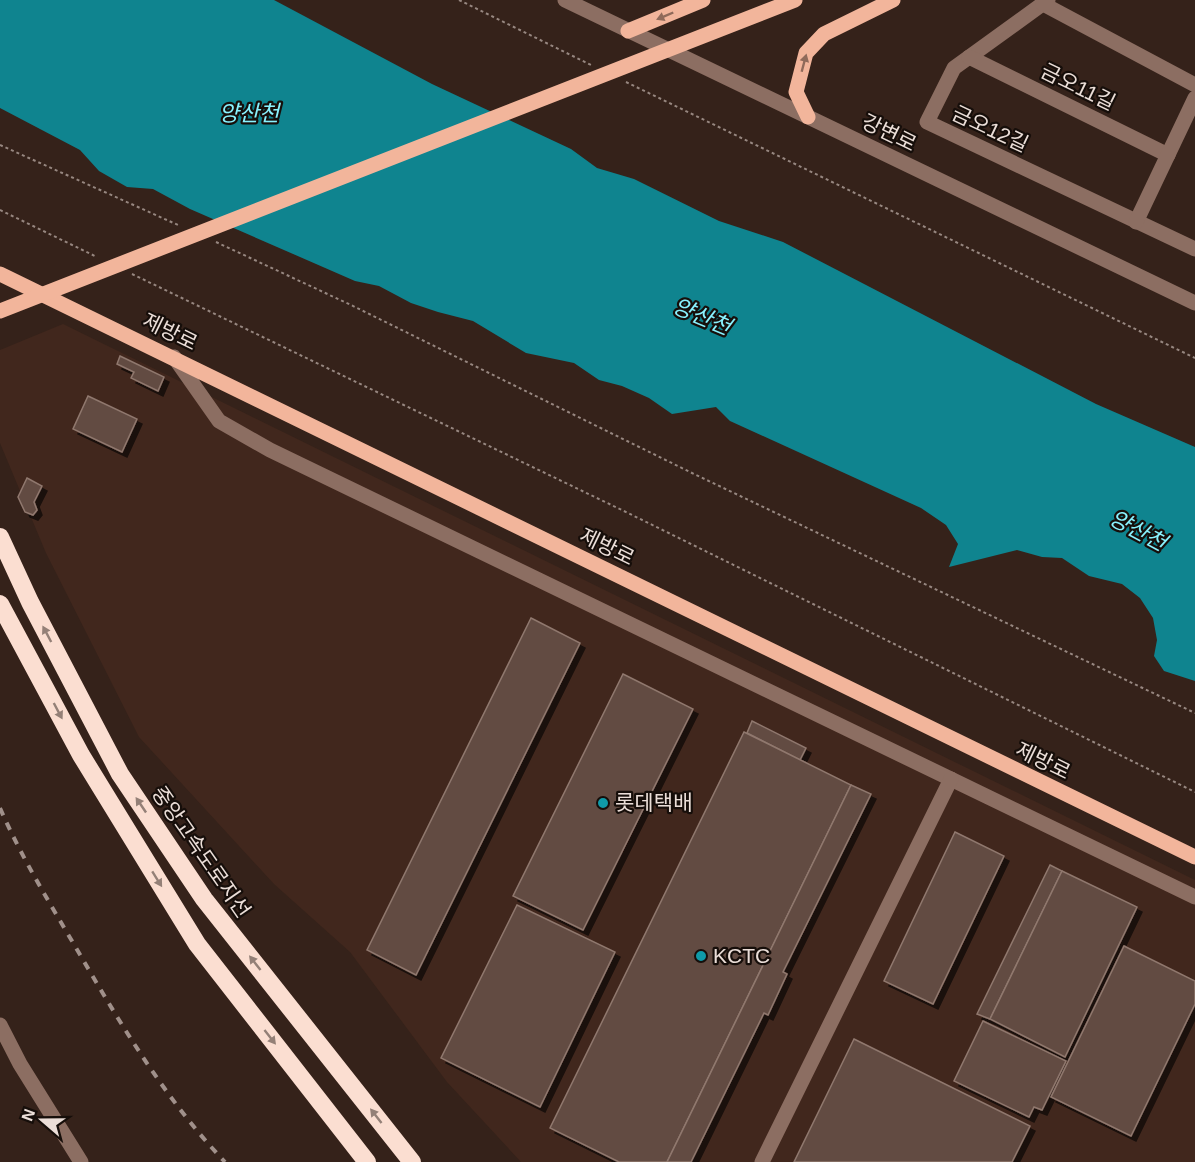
<svg xmlns="http://www.w3.org/2000/svg" width="1195" height="1162" viewBox="0 0 1195 1162" font-family="Helvetica,'Noto Sans KR',sans-serif">
  <style>
    .built { fill: #41271d }
    .water { fill: #0f848f }
    .building { fill: #624c43; stroke: #90786e; stroke-width: 1.5; filter: url(#shadow) }
    .lines { fill: none; stroke-linecap: round; stroke-linejoin: round }
    .path { stroke: #978780; stroke-width: 2; stroke-dasharray: 3 3; stroke-linecap: butt }
    .minor { stroke: #8c6e62; stroke-width: 15 }
    .major { stroke: #f2b59b; stroke-width: 15 }
    .highway { stroke: #fbded1; stroke-width: 18 }
    .rail { stroke: #a0908a; stroke-width: 4; stroke-dasharray: 8 8; stroke-linecap: butt }
    .major-bridge { stroke: #f2b59b; stroke-width: 15 }
    .oneway { fill: #8f6a5a }
    .oneway2 { fill: #948077 }
    .culture-dot { fill: #0f9aa8; stroke: #160e0a; stroke-width: 2 }
    .labels { text-anchor: middle; stroke-width: 4.5; stroke-linejoin: round; paint-order: stroke }
    .street-label { font-size: 21px; fill: #ebded8; stroke: #160e0a }
    .poi-label { font-size: 21px; fill: #ebded8; stroke: #160e0a; text-anchor: start }
    .water-label { font-size: 22px; font-style: italic; fill: #89f2fe; stroke: #160e0a }
  </style>
  <defs>
    <filter id="shadow"><feDropShadow dx="5" dy="5" stdDeviation="0" flood-color="#0009"/></filter>
  </defs>
  <rect width="100%" height="100%" fill="#35221a"/>
  <path class="built" d="M63,324L1195,880V1162H521L447,1082L350,952L274,884L139,737L46,553L0,443V350Z"/>
  <path class="water" d="M0,0H274L432,84L571,149L597,168L634,179L719,221L783,242L1096,404L1195,447V681L1164,671L1154,656L1157,640L1153,618L1140,598L1122,584L1089,576L1062,558L1042,557L1017,550L949,567L958,544L946,525L921,508L730,421L716,407L672,414L649,398L622,386L599,380L574,363L526,353L473,321L438,312L411,303L379,286L355,281L190,209L153,189L127,187L99,171L80,150L0,108Z"/>
  <g class="building">
    <path d="M120,356L164,377L158,391L131,378L134,372L117,364Z"/>
    <path d="M88,396L137,419L122,452L73,429Z"/>
    <path d="M27,478L42,486L34,502L37,510L33,515L25,512L18,497Z"/>
    <path d="M531,618L580,643L416,975L367,950Z"/>
    <path d="M623,674L693,709L583,930L513,896Z"/>
    <path d="M752,721L806,748L800,760L747,733Z"/>
    <path d="M744,732L851,785L667,1162H619L550,1128Z"/>
    <path d="M851,785L871,794L783,972L787,974L768,1015L764,1013L691,1162H667Z"/>
    <path d="M955,832L1004,856L933,1004L884,981Z"/>
    <path d="M1050,865L1062,871L990,1019L977,1014Z"/>
    <path d="M1062,871L1137,907L1065,1057L990,1019Z"/>
    <path d="M517,905L615,952L540,1107L441,1058Z"/>
    <path d="M1124,946L1195,981V1004L1131,1136L1051,1097Z"/>
    <path d="M983,1021L1066,1061L1042,1110L1034,1107L1029,1117L954,1081Z"/>
    <path d="M854,1039L1030,1126L1012,1162H794Z"/>
  </g>
  <g class="lines">
    <g class="path">
      <path d="M459,0L591,65"/>
      <path d="M626,82L1195,358"/>
      <path d="M0,145L178,225"/>
      <path d="M0,210L97,257"/>
      <path d="M216,242L351,305L692,473L1195,713"/>
      <path d="M132,274L628,513L1195,792"/>
    </g>
    <g class="minor">
      <path d="M565,0L1195,303"/>
      <path d="M1048,0L954,68L927,122L1195,249"/>
      <path d="M1043,4L1195,85"/>
      <path d="M969,57L1168,155"/>
      <path d="M1136,222L1195,98"/>
      <path d="M174,357L219,421L270,450L1195,897"/>
      <path d="M0,1025L20,1064L81,1162"/>
      <path d="M762,1162L951,779"/>
    </g>
    <g class="major">
      <path d="M628,31L703,0"/>
      <path d="M808,117L796,92L806,53L824,34L893,0"/>
      <path d="M0,274L1195,857"/>
    </g>
    <g class="highway">
      <path d="M0,537L30,602L120,774L204,899L412,1162"/>
      <path d="M0,604L81,755L197,944L367,1162"/>
    </g>
    <path class="rail" d="M0,808C20,854 46,897 72,941C117,1018 163,1097 225,1162"/>
    <path class="major-bridge" d="M0,311L795,0"/>
  </g>
  <defs><path id="oneway-solid" d="M-6-.8H1V-3.2L6.5 0L1 3.2V.8H-6Z" transform="scale(1.5)"/></defs>
  <g class="oneway">
    <use href="#oneway-solid" transform="translate(665 16) rotate(157)"/>
    <use href="#oneway-solid" transform="translate(804 63) rotate(-75)"/>
  </g>
  <g class="oneway2">
    <use href="#oneway-solid" transform="translate(47 634) rotate(-118)"/>
    <use href="#oneway-solid" transform="translate(58 711) rotate(62)"/>
    <use href="#oneway-solid" transform="translate(141 805) rotate(-124)"/>
    <use href="#oneway-solid" transform="translate(157 879) rotate(58)"/>
    <use href="#oneway-solid" transform="translate(255 963) rotate(-128)"/>
    <use href="#oneway-solid" transform="translate(270 1037) rotate(52)"/>
    <use href="#oneway-solid" transform="translate(376 1116) rotate(-128)"/>
  </g>
  <g class="culture-dot">
    <circle cx="603" cy="803" r="6"/>
    <circle cx="701" cy="956" r="6"/>
  </g>
  <g class="labels">
    <g class="street-label">
      <text transform="translate(1078 87) rotate(26)" y="7">금오11길</text>
      <text transform="translate(990 129) rotate(25)" y="7">금오12길</text>
      <text transform="translate(889 133) rotate(26)" y="7">강변로</text>
      <text transform="translate(170 332) rotate(26)" y="7">제방로</text>
      <text transform="translate(607 547) rotate(26)" y="7">제방로</text>
      <text transform="translate(1043 761) rotate(26)" y="7">제방로</text>
      <text transform="translate(201 852) rotate(55)" y="7">중앙고속도로지선</text>
    </g>
    <g class="poi-label">
      <text x="615" y="810">롯데택배</text>
      <text x="713" y="963">KCTC</text>
    </g>
    <g class="water-label">
      <text x="249" y="121">양산천</text>
      <text transform="translate(702 316) rotate(23)" y="8">양산천</text>
      <text transform="translate(1138 530) rotate(28)" y="8">양산천</text>
    </g>
  </g>
  <g transform="translate(42 1120) rotate(290)" stroke="#160e0a" stroke-width="4.5" paint-order="stroke">
  <path d="M0-4.5L10 22L0 15L-10 22Z" fill="#ebded8"/>
  <text y="-9" font-size="16" font-weight="bold" text-anchor="middle" fill="#ebded8">N</text>
  </g>
</svg>
